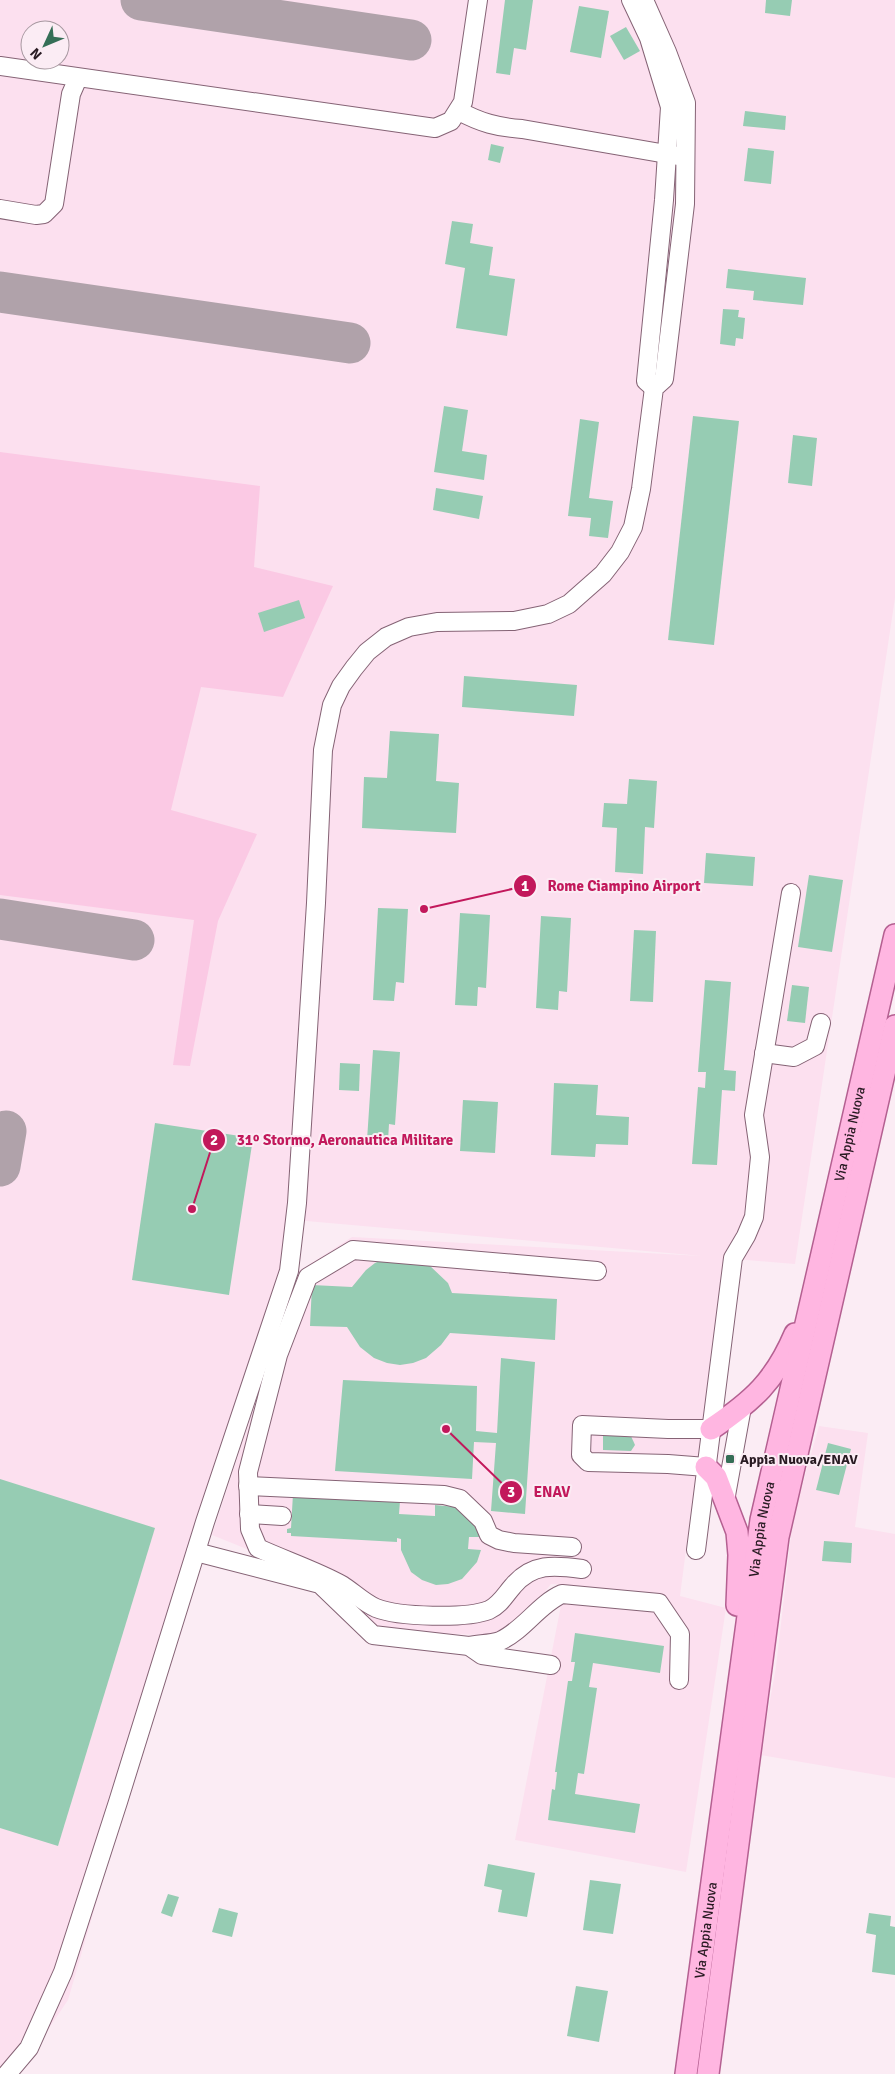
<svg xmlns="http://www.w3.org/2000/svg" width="895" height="2074" viewBox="0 0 895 2074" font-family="Signika,sans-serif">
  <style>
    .built { fill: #fce0ef; fill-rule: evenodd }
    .green { fill: #fbc9e4 }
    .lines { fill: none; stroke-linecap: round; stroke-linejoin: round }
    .taxiway { stroke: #b0a2aa; stroke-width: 41 }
    .building { fill: #96ccb3 }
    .minor-casing { stroke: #856375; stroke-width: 20 }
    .major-casing { stroke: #b46091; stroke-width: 24 }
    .minor { stroke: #fff; stroke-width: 18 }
    .major { stroke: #ffb6e1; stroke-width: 21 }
    .poi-dot { fill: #356f57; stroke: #fbecf4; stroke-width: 2 }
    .labels { text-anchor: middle; stroke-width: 4; stroke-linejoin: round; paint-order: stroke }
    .street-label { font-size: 14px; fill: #281a22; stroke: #fbecf4 }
    .poi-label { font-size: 14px; font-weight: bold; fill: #281a22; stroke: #fbecf4; text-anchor: start }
    .leader { fill: none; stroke: #c2185b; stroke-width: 2 }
    .callout-dot { fill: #c2185b; stroke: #fbecf4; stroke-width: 2 }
    .mark-label { font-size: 15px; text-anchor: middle; font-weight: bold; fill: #fff }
    .callout-label { font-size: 15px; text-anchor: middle; font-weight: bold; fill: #c2185b; stroke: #fbecf4; stroke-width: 4; stroke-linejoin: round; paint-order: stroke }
  </style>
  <rect width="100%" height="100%" fill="#fbecf4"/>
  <g class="built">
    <path d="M0,0H895V598L795,1264L724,1258L680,1596L726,1608L686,1872L515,1840L565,1585L551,1584L522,1621L501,1633L479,1635L389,1631L370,1624L331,1583L212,1535L299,1271L352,1237L702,1256L295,1220L68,2000L18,2074H0ZM30,30H60V60H30Z"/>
    <path d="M819,1426L868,1433L855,1527L895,1534V1778L760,1755L776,1667L793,1518Z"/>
  </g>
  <path class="green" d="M0,452L260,486L254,567L333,586L283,697L201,687L171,810L257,834L218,921L190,1066L173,1065L194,920L0,895Z"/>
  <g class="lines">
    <g class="taxiway">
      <path d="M141,0L411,40"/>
      <path d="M0,292L350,343"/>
      <path d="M0,919L134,940"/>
      <path d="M0,1166L6,1131"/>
    </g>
  </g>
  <g class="building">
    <path d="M505,0H533L526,50L514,48L510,75L496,73Z"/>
    <path d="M766,0H792L790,16L765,13Z"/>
    <path d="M579,6L609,11L601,58L570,52Z"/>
    <path d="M626,27L640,51L624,60L610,36Z"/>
    <path d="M745,111L786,116L785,130L743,126Z"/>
    <path d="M491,144L504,147L500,163L488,160Z"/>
    <path d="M748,148L774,151L771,184L744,181Z"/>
    <path d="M452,221L473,224L470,243L493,247L489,275L515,279L507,336L456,328L465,268L445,264Z"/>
    <path d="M728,269L806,278L803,305L753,300L754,291L726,288Z"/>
    <path d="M723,309L739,310L738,317L745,318L743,339L736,338L735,346L720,344Z"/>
    <path d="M444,406L468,410L462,451L487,455L484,480L434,472Z"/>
    <path d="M693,416L739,421L714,645L668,640Z"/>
    <path d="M580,419L599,422L589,498L613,501L608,538L589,536L591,518L568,516Z"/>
    <path d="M793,435L817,438L812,486L788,483Z"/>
    <path d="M436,488L483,496L479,519L433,510Z"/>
    <path d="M299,600L305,618L264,632L258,613Z"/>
    <path d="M464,676L577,685L574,716L462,707Z"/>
    <path d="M390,731L439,734L436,781L459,783L456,833L362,828L364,777L387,778Z"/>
    <path d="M629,779L657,781L654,828L645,827L643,874L615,872L617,828L602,827L604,803L627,804Z"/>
    <path d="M706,853L755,857L753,886L704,883Z"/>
    <path d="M809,875L843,880L832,952L798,947Z"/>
    <path d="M378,908L408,909L404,983L396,982L394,1001L373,1000Z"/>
    <path d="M460,913L490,915L486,988L478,987L477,1006L455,1005Z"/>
    <path d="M541,916L571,918L567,992L559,991L558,1010L536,1008Z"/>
    <path d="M634,930L656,931L653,1002L630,1001Z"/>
    <path d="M705,980L731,982L724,1070L736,1071L735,1091L722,1090L717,1165L692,1164L698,1087L705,1088L706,1072H698Z"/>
    <path d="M792,985L809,987L805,1023L787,1021Z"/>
    <path d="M373,1050L400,1052L395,1125L389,1124L388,1141L367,1140Z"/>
    <path d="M340,1063L360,1064L359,1091L339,1090Z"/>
    <path d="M554,1083L598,1085L596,1115L629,1117L628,1145L596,1144L595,1157L551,1155Z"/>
    <path d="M463,1100L498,1102L495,1153L460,1151Z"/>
    <path d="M155,1123L253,1138L229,1295L132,1280Z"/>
    <path d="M389,1257L414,1258L429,1265L448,1283L452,1293L557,1299L555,1340L450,1333L441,1345L426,1358L413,1363L400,1365L387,1363L374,1358L360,1347L347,1327L310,1326L312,1285L352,1287L366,1270L375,1263Z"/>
    <path d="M501,1358L535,1362L525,1514L491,1511L496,1443L474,1442L472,1479L335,1471L343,1380L477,1386L476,1431L497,1433Z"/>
    <path d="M603,1434L631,1436L635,1445L631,1451L603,1450Z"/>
    <path d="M828,1443L851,1449L839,1495L816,1490Z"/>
    <path d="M0,1479L155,1528L58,1846L0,1828Z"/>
    <path d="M293,1494L400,1501L399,1514L435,1516V1505L456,1507L475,1524L480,1537H469L468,1549L481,1550L477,1562L462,1579L448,1584L436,1585L422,1580L411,1572L401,1550V1539L397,1538V1542L291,1536V1533H287V1529L291,1528Z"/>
    <path d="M824,1541L852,1543L851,1563L822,1561Z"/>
    <path d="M575,1633L664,1646L660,1673L593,1663L589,1687L597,1688L584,1774L578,1773L575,1794L640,1804L635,1833L548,1820L552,1789L555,1790L557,1772H555L568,1681H572L575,1662H571Z"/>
    <path d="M488,1864L535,1873L527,1917L498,1912L502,1890L484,1886Z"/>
    <path d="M590,1880L621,1884L613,1934L583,1930Z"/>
    <path d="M168,1894L179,1897L172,1917L161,1913Z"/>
    <path d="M219,1908L238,1913L232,1937L212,1932Z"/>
    <path d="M869,1913L891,1916L890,1926L895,1927V1975L872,1972L876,1935L866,1933Z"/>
    <path d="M576,1986L608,1991L599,2042L567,2036Z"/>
  </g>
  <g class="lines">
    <g class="minor-casing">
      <g id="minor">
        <path d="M631,0L649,38L670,107L664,200L646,381L654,388"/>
        <path d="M0,66L435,128L451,121L463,102L478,0"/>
        <path d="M459,111C481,123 497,127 522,129L678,156"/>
        <path d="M0,209L36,215L44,214L54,204L71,94L78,78"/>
        <path d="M764,1053L794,1057L815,1046L821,1023"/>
        <path d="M706,1467L668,1464L588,1462L581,1455L582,1425L668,1429H711"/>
        <path d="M248,1486L444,1495L460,1499L483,1521L489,1535L499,1540L514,1543L572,1547"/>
        <path d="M725,1501L742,1407"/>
        <path d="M249,1514L282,1516"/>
        <path d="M696,1550L733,1258L746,1236L754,1217L760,1157L754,1115L791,893"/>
        <path d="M196,1552L320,1584L373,1635L469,1646L482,1655L551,1665"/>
        <path d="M582,1569C554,1565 532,1563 513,1586C505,1595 500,1605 489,1610C466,1619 399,1617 376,1608C364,1603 353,1592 342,1585C317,1571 284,1560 258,1548L250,1529L248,1472L278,1355L308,1277L353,1250L597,1271"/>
        <path d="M469,1646C479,1644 491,1644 500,1641C524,1630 539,1604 562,1594L659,1603L680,1634L679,1680"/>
        <path d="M7,2074L29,2048L63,1972L118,1802L205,1522L289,1271L297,1203L316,903L323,750L332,705L341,686L354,668L367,652L386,637L409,627L437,622L514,621L548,614L569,604L603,574L620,552L633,527L641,489L654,388L664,379L685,204L686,103L667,52L644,0"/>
      </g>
    </g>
    <g class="major-casing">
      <g id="major">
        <path d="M711,1429C753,1401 775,1381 795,1334"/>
        <path d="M706,1467L716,1477L737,1532L739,1555L737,1605"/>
        <path id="s1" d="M686,2074L761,1520L895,935"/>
        <path d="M708,2074L778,1537L895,1026"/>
      </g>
    </g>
    <use href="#minor" class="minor"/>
    <use href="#major" class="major"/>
  </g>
  <rect class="poi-dot" x="725" y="1454" width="10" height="10" rx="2.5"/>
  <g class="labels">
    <g class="street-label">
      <text dy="5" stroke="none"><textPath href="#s1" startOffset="955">Via Appia Nuova</textPath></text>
      <text dy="5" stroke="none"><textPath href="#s1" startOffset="550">Via Appia Nuova</textPath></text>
      <text dy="5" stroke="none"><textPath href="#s1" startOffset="145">Via Appia Nuova</textPath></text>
    </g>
    <g class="poi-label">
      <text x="740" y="1464">Appia Nuova/ENAV</text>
    </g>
  </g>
  <path class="leader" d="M424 909L525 886M192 1209L214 1140M446 1429L511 1492"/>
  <g class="callout-dot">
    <circle cx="424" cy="909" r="5"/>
    <circle cx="192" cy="1209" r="5"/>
    <circle cx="446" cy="1429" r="5"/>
    <circle cx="525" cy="886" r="12"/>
    <circle cx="214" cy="1140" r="12"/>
    <circle cx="511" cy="1492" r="12"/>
  </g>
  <g class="mark-label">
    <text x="525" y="891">1</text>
    <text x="214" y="1145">2</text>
    <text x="511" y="1497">3</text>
  </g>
  <g class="callout-label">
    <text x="624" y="891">Rome Ciampino Airport</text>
    <text x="345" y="1145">31º Stormo, Aeronautica Militare</text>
    <text x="552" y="1497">ENAV</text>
  </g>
  <g transform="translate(45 45) rotate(226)"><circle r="24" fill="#fbecf4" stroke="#a798a0"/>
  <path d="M0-4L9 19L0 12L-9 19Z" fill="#356f57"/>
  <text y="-8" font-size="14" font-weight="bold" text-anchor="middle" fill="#281a22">N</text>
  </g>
</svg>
